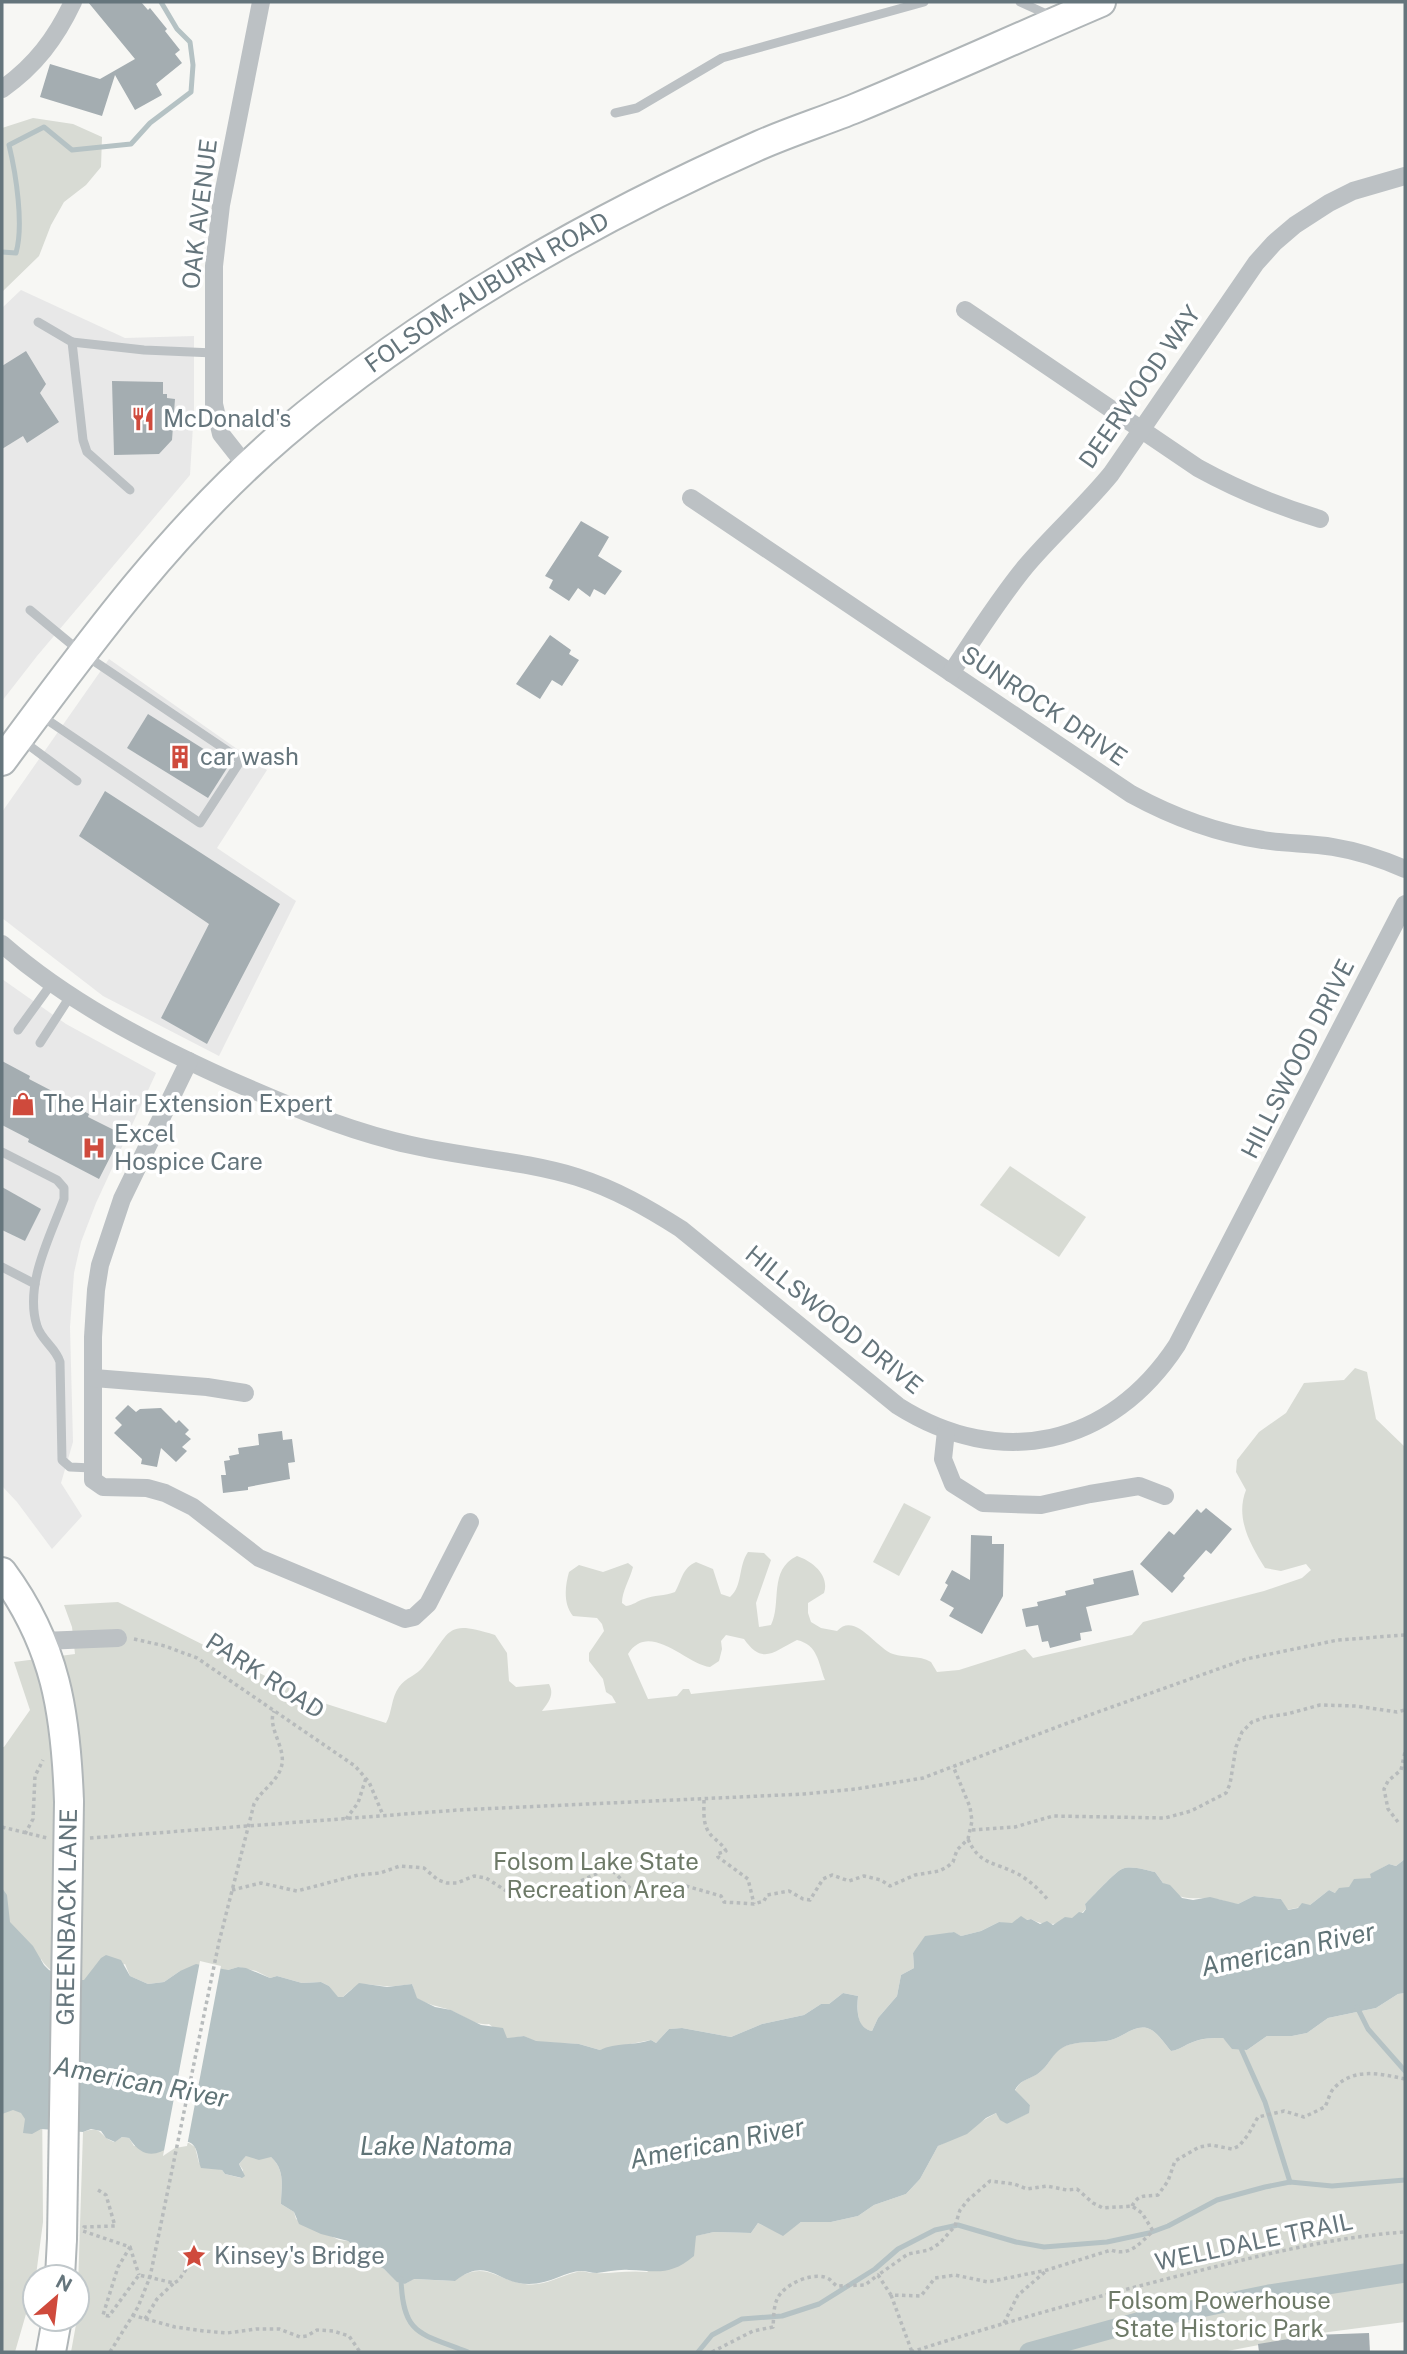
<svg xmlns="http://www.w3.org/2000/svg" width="1407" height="2354" viewBox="0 0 1407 2354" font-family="'Public Sans',sans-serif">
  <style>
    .built { fill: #e8e8e8 }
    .green { fill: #d8dbd4; fill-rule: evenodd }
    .water { fill: #b5c2c4 }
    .pier { fill: #f7f7f4 }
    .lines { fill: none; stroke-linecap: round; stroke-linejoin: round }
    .stream { stroke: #b5c2c4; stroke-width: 5 }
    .canal { stroke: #b5c2c4; stroke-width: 19 }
    .building { fill: #a4adb1 }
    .primary-casing { stroke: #b0b6b8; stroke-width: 32 }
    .path { stroke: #b7bbbc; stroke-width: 3.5; stroke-dasharray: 3.5 3.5; stroke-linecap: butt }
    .service { stroke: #bcc1c4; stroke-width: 9 }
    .minor { stroke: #bcc1c4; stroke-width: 18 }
    .primary { stroke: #fff; stroke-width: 28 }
    .primary-bridge-casing { stroke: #b0b6b8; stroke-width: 32; stroke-linecap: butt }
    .primary-bridge { stroke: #fff; stroke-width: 28 }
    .labels { text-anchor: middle; stroke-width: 7; stroke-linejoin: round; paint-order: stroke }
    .street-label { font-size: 24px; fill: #65757c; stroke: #fff }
    .poi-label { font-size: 24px; fill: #65757c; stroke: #fff; text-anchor: start }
    .park-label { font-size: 24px; fill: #6e7a68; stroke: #fff }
    .water-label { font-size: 26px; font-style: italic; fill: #607477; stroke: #fff }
  </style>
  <rect width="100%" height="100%" fill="#f7f7f4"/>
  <g class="built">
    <path d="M21,290L125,338L194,336V409L190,475L37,656L2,701V308Z"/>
    <path d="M109,659L267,770L217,848L296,901L219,1056L103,996L2,918V812Z"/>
    <path d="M2,979L66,1024L156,1073L96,1203L81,1242L74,1273L70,1327L73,1442L61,1483L82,1516L52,1549L17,1502L2,1486Z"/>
  </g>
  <g class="green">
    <path d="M33,118L73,124L102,137L101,167L86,185L64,202L51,225L39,256L2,292V128Z"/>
    <path d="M1010,1166L1086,1217L1059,1257L980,1205Z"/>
    <path d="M1355,1368L1367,1372L1376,1419L1405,1447V1859L1396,1866L1389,1864L1371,1874V1878L1335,1893L1329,1890L1310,1905L1287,1910L1281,1899L1254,1896L1238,1904C1230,1904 1224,1900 1217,1899C1183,1897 1177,1904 1155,1872C1146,1870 1131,1865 1122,1869C1116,1871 1091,1898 1085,1904L1086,1909C1073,1923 1047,1929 1031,1919L1008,1924L999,1922L981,1931L961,1936L953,1932C937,1937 925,1940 913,1953L914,1968L901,1975L897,1996L878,2018L872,2031C855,2028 858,2010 858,1996L843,1993L829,2004H821L804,2015L762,2024L731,2037L682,2028L669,2029L656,2043L651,2040L600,2050L579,2044L536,2042L524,2036L507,2039L489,2024C474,2026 464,2015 450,2010C438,2006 428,2005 416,1998L412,1984C403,1985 393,1987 384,1986C364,1985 360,1980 343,1997H337L329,1986L321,1982L302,1983L277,1976L270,1978L256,1971L238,1967L228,1970L180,1971L164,1982L148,1984L130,1976L125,1964L90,1975L84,1981C67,1980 50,1974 41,1959L43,2222L35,2283L15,2352H2V1747H4L30,1710L14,1662L75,1654L72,1627L64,1605L118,1602L311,1699L386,1723C392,1713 391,1698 399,1687C405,1678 417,1675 423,1667C452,1631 444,1619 495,1635L507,1653L509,1681L516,1687L549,1684C555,1695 548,1703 542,1711L616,1703L612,1696L606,1692L603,1679L589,1661V1653L604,1631L602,1624L597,1618L573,1616C563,1604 565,1586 569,1572L579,1565L603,1572L628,1563L633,1567C630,1579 622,1591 622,1603L626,1606C634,1605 637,1601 644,1599C654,1595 665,1596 675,1592C682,1580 682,1568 696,1562L713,1569L721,1594L730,1597C743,1586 738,1566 748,1552L764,1553L771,1560L756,1603L759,1627L771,1625C782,1603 768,1570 797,1556C812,1561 830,1575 824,1593L808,1603V1613L811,1622L821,1628L837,1631C855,1611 876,1648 893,1654C905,1658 919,1655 931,1662L937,1672L959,1670L1025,1649L1033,1658L1132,1635L1143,1622L1264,1591L1302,1578L1311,1570L1306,1564L1281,1571L1265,1568C1250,1544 1235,1518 1246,1490L1236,1472L1237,1460L1259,1432L1286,1413L1304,1383L1344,1380ZM726,1635L744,1639C763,1666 774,1651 797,1640C818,1645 818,1662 825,1680L691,1694L689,1689H683L677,1696L648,1699L628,1654C649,1620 686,1664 710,1667L719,1661L722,1649L721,1641Z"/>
    <path d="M904,1503L931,1517L899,1576L873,1562Z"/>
    <path d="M1405,1993V2322L1321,2333L1222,2352H71L77,2319L83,2132C103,2125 99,2137 114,2142L122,2137L129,2138L134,2146L189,2143L195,2147L199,2163L222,2170L225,2174L241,2178L243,2170L239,2164L246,2156L271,2157C286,2171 281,2186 281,2204L294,2212L296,2219L339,2240L348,2241L356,2249L360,2257L384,2269L398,2282L405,2284L413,2279L454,2281C484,2259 494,2279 525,2284C544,2287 559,2276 577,2272C582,2270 587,2273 593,2273C611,2274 628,2270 647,2272L695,2236L714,2232L751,2233L758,2223L783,2235L801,2222H831L858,2216L874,2205L906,2194L920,2179L938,2146L944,2143L996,2113L1007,2124L1028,2113L1030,2105L1015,2091C1021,2078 1030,2080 1040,2072C1048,2066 1051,2057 1057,2051C1070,2039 1095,2044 1111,2040C1123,2037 1134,2025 1147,2028C1157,2031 1164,2043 1171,2051C1180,2050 1184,2045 1193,2042C1203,2038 1212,2038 1223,2038L1228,2043L1247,2050L1267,2036H1292L1307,2033L1328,2018L1376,2008L1398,1994Z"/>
  </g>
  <path class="water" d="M1405,1859V1993L1398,1994L1376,2008L1328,2018L1307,2033L1292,2036H1267L1247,2050L1232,2049L1223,2038C1212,2038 1202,2038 1193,2042C1184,2045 1180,2050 1171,2051C1164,2043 1157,2031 1147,2028C1134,2025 1123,2037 1111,2040C1095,2044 1071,2039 1058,2051C1051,2057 1048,2066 1040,2072C1031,2080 1021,2078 1015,2090L1030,2105L1029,2113L1007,2124L1000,2120L996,2113L986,2118L967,2134L938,2146L920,2179L906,2194L874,2205L858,2216L831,2222H801L783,2236L758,2223L751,2233L714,2232L696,2236L694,2256C670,2276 658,2271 629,2270C618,2269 608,2272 597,2273C591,2273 587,2271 581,2271C567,2271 550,2284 529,2284C497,2284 488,2255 455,2281L414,2279L405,2284L397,2282L384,2269L360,2257L356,2249L348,2241L321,2234L299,2224L294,2212L281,2204C281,2186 286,2171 271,2157L259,2160L246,2156L239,2164L245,2176L242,2178L225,2174L222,2170L201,2168C198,2161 198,2151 194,2146C178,2127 155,2178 129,2138L122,2137L115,2142L106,2138L101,2131L91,2129L83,2132L41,2129L32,2134L23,2133L25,2119L21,2113L13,2110L2,2114V1888L7,1895L10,1922L33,1946L44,1965L49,1970L70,1980H84L101,1958L106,1955L121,1960L130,1976L148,1984L164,1982L180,1971L196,1964L228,1970L238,1967L246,1968L270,1978L277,1976L302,1983L321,1982L329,1986L338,1997H343L359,1983L387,1987L412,1984L417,1998L435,2007L451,2010L481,2025L503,2028L507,2038L524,2036L536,2041L579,2044L600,2050C616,2042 634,2046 651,2040L656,2043L669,2029L682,2028L731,2037L762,2024L804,2015L821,2004H829L843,1993L858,1996C857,2009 856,2028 872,2031L878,2018L897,1996L901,1975L914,1968L913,1953L925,1936L954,1932L961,1936L981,1931L999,1922L1012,1923L1021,1916L1027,1920L1031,1919L1040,1924L1047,1921L1053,1925L1065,1917L1072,1918L1079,1912L1083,1913L1086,1909L1085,1904C1091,1898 1116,1871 1122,1869C1131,1865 1146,1870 1155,1872L1163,1883L1170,1885L1182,1898L1193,1900L1210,1897L1238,1904L1254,1896L1281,1899L1288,1910L1298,1908L1302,1903L1310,1905L1329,1890L1335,1893L1339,1888L1349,1887L1354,1879L1371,1878L1370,1874L1389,1864L1396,1866Z"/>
  <path class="pier" d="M200,1961L221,1966L187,2146L175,2148L163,2156Z"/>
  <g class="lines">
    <g class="stream">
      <path d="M2,252L16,253C24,225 16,174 9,145L44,127L72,150L131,144L150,123L191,92L193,65L190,42L177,29L161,2"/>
      <path d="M1357,2007L1368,2029L1405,2071"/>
      <path d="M1239,2044L1265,2102L1290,2182"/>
      <path d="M401,2279C403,2336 420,2333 468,2352"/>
      <path d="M698,2352L712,2335L742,2319L782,2316L819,2304L875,2269L898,2249L935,2230L958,2225L1016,2242L1044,2247L1107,2242L1149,2233L1168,2226L1217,2200L1265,2187L1290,2182L1332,2186L1405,2180"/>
    </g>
    <path class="canal" d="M1029,2352L1152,2318L1269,2294L1405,2273"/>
  </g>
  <g class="building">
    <path d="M88,2H141L148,10L150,8L167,29L165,31L180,50L175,54L182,63L156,84L162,95L135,110L115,75L102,116L40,97L50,64L100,79L135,59Z"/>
    <path d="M26,351L46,384L40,393L59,422L27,443L23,436L2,449V366Z"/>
    <path d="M112,381L163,382V394H167V398L175,399L172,440L159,454L114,455Z"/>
    <path d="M581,521L609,537L598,556L622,571L605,595L594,589L590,597L578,588L569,601L549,588L553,580L545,576Z"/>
    <path d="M550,635L571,650L569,654L579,660L562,686L552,680L540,699L516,684Z"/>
    <path d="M148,714L229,765L208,798L127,748Z"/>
    <path d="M105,791L280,904L207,1044L161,1018L209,924L79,836Z"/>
    <path d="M2,1061L30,1076L29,1079L54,1092L53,1094L89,1114L88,1117L122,1134L99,1179L28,1142L29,1139L2,1125Z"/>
    <path d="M2,1187L41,1209L25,1241L2,1230Z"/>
    <path d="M128,1405L136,1412L140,1409L161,1408L176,1423L179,1420L189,1430L185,1434L191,1439L182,1447L187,1451L176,1462L161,1448L157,1467L141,1464L142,1459L114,1433L122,1425L115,1418Z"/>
    <path d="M282,1431L283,1440L292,1439L295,1462L288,1463L290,1479L248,1487V1490L223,1493L221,1475H226L224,1461L230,1460L229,1456L239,1454L238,1448L259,1445L258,1434Z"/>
    <path d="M1206,1508L1232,1529L1211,1554L1206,1550L1183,1576L1185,1578L1172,1593L1140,1564L1169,1531L1174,1535L1197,1509L1201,1513Z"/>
    <path d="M971,1535L992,1536V1544H1004L1003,1596L982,1634L949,1616L954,1608L940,1600L948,1585L945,1583L952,1570L970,1580Z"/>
    <path d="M1133,1570L1139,1595L1086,1607L1092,1631L1080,1633L1081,1640L1050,1648L1048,1641L1042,1642L1038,1625L1026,1627L1022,1609L1038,1606L1037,1602L1066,1595L1065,1591L1094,1584L1093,1579Z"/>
    <path d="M1369,2333L1370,2352H1259L1258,2344L1313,2335Z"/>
  </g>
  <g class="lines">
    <g class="primary-casing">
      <g id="primary">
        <path id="s1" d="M2,761C87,646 172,529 282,435C422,316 592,219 760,145C792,131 824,121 856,108C938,74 1019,37 1101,2"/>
        <path d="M2,1572C56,1645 66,1714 69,1802"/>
        <path d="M60,2277L62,2239"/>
        <path d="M51,2352L57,2319"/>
      </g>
    </g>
    <g class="path">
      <path d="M134,1639L165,1646L197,1658L355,1766L369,1782L383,1815"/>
      <path d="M704,1800C704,1814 702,1828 714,1838C719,1843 722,1844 726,1851L717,1854L718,1857L748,1879L754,1904"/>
      <path d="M346,1819L358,1803L366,1778"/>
      <path d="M1398,1822L1388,1809L1384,1789L1388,1781L1401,1770L1405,1752"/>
      <path d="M2,1827L47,1838"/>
      <path d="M972,1830L1015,1827L1053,1816L1165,1818L1191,1811L1226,1793L1230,1784L1236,1747L1242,1732L1252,1722L1266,1717L1287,1714L1320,1705L1356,1706L1397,1712L1405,1710"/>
      <path d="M25,1834L33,1819L35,1776L43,1760"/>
      <path d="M90,1838L458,1810L804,1794L856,1789L923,1778L1081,1718L1246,1659L1338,1640L1405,1635"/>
      <path d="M968,1839C979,1865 995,1862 1018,1874C1029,1880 1040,1890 1048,1900"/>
      <path d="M232,1890L261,1883L297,1891L358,1875L380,1873L400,1866L424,1868L438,1880L447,1883H457L474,1876L486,1878L508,1892L535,1894L547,1899L569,1891L581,1881L606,1869L612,1870L630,1888L639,1894L648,1893L668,1884H679L721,1896L724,1902L754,1904L764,1901L767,1895L789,1891L803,1899L810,1900L823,1879L832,1875L849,1881L864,1876L881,1880L890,1886L915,1875L939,1871L947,1867L953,1862L957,1850L968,1839L972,1821L970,1807L953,1766"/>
      <path d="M98,2190L106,2195L115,2226L84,2227L83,2231L130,2247L118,2267L103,2315L109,2316L139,2275L174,2283L179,2280L192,2260"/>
      <path d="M1132,2206C1139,2193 1146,2197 1158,2195L1168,2181L1175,2161L1199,2147L1211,2145L1232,2149L1239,2146L1248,2135L1258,2117L1284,2111L1304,2117L1325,2107C1328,2101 1330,2091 1335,2087C1355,2067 1381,2074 1405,2079"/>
      <path d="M130,2247L139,2275"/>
      <path d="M891,2295L912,2352"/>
      <path d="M132,2315L175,2327L204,2331L227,2333L256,2329H279L300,2337L307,2336L317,2330L333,2331L349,2336L360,2352"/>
      <path d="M145,2319L157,2299L174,2283"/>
      <path d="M1004,2323L1018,2295L1046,2271"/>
      <path d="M110,2352L138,2307L150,2277L219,1942L254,1804C261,1790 279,1781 282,1764C285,1746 267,1727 274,1711"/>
      <path d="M712,2352L753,2331L773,2327C774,2315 773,2302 781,2293C790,2282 816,2271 829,2279C832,2281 834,2284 837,2286L865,2285L878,2275L891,2295L921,2296L935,2278L955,2275L988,2282L1047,2270L1111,2250C1130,2257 1140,2243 1153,2231L1142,2213L1132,2206L1103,2208L1093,2203L1077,2189L1067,2190L1047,2186L1027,2189L1014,2184L990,2181L968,2200L960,2210L955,2226L940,2243L929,2250L908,2254L878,2275"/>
      <path d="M911,2352C1002,2323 1094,2297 1186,2274C1258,2256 1332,2237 1405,2232"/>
    </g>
    <g class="service">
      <path d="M1020,2L1051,16"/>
      <path d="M615,113L637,108L722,58L924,2"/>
      <path d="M38,322L72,342L83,440L87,452L130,490"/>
      <path d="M72,342L144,350L214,353"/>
      <path d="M30,610L82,653L241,760L200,823L40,715"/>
      <path d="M23,741L77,781"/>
      <path d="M18,1030L52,983"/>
      <path d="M40,1043L71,995"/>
      <path d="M2,1152L57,1180L64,1188V1199C50,1237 24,1285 37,1326C41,1340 56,1348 60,1362L62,1460L70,1467L92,1468"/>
      <path d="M2,1267L35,1284"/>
    </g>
    <g class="minor">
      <path d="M2,89C35,66 56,38 73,2"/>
      <path d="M965,310L1198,468C1238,490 1277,506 1320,519"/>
      <path d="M247,467L221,434L214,404V266L221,205L261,2"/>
      <path d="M691,498L1131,794C1173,817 1215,833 1263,840C1286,844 1310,843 1333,847C1358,851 1382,859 1405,869"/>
      <path d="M951,673C975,637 998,600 1026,566C1053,534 1084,507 1111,474L1256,263L1274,243L1295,225L1329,203L1353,191L1405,176"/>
      <path d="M2,944C67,1001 146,1042 225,1078C280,1102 335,1126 394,1141C454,1157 518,1159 577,1177C615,1189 648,1208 681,1229L898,1406C1001,1471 1111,1446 1177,1345L1405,904"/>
      <path d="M189,1061L122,1199L100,1265L96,1290L93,1337V1480L103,1487L147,1488L165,1493L193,1507L259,1558L405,1619L414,1617L428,1604L470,1522"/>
      <path d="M94,1378L207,1387L245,1393"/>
      <path d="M946,1431L943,1459L953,1484L983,1503L1041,1505L1090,1494L1139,1486L1165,1496"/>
      <path d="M42,1641L118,1638"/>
    </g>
    <use href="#primary" class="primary"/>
    <g class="primary-bridge-casing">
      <g id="primary-bridge">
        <path id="s2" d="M62,2239L69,1802"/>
      </g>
    </g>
    <use href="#primary-bridge" class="primary-bridge"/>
  </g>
  <defs>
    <g id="restaurant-bare" transform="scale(1.89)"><path d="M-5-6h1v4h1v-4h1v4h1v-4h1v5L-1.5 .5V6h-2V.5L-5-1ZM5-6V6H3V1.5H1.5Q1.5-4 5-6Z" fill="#cf4a3c" stroke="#fff" stroke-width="2.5" paint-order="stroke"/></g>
    <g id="building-bare" transform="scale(1.89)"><path d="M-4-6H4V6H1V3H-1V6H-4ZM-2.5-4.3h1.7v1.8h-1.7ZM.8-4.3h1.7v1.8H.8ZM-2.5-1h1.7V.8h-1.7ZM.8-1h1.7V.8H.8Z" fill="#cf4a3c" stroke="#fff" stroke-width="2.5" paint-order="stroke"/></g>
    <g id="shop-bare" transform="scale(1.89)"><path d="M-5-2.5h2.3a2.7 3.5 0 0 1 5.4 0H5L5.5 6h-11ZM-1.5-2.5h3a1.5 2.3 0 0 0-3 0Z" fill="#cf4a3c" stroke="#fff" stroke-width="2.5" paint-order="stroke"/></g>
    <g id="hospital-bare" transform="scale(1.89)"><path d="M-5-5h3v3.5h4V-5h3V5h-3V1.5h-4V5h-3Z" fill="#cf4a3c" stroke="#fff" stroke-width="2.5" paint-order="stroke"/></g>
    <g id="sight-bare" transform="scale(1.89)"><path d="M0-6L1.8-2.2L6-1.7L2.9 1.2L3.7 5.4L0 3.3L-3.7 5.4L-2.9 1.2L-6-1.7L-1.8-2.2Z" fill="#cf4a3c" stroke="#fff" stroke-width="2.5" paint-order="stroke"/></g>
  </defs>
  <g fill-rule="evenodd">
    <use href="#restaurant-bare" x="143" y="419"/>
    <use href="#building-bare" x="180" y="757"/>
    <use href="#shop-bare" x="23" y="1104"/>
    <use href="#hospital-bare" x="94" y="1148"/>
    <use href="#sight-bare" x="194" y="2256"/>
  </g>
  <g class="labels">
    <g class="street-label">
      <text transform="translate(200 214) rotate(-83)" y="8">OAK AVENUE</text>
      <text dy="8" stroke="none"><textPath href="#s1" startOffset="681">FOLSOM-AUBURN ROAD</textPath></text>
      <text transform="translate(1140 387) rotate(-55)" y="8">DEERWOOD WAY</text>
      <text transform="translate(1044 706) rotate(34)" y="8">SUNROCK DRIVE</text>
      <text transform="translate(1298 1059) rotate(-63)" y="8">HILLSWOOD DRIVE</text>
      <text transform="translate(834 1320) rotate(39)" y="8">HILLSWOOD DRIVE</text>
      <text transform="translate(265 1676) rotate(33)" y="8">PARK ROAD</text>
      <text dy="8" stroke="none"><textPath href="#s2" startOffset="322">GREENBACK LANE</textPath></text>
      <text transform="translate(1254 2242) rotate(-12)" y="8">WELLDALE TRAIL</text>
    </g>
    <g class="poi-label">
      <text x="163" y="427">McDonald's</text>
      <text x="200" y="765">car wash</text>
      <text x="43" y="1112">The Hair Extension Expert</text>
      <text x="114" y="1142">Excel<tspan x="114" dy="28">Hospice Care</tspan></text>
      <text x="214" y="2264">Kinsey's Bridge</text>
    </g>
    <g class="park-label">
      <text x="596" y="1870">Folsom Lake State<tspan x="596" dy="28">Recreation Area</tspan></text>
      <text x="1219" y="2309">Folsom Powerhouse<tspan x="1219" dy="28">State Historic Park</tspan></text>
    </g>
    <g class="water-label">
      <text transform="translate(1288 1949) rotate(-12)" y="9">American River</text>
      <text transform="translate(141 2082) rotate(11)" y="9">American River</text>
      <text transform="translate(717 2143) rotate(-11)" y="9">American River</text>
      <text x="436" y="2155">Lake Natoma</text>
    </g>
  </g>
  <rect width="1407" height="2354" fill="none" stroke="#65757c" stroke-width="7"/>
  <g transform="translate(56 2298) rotate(28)"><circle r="33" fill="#ffffff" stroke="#c1c8cb" stroke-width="2"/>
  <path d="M0-5L12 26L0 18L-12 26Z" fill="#cf4a3c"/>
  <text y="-10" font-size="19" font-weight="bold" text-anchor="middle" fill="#65757c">N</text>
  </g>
</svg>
